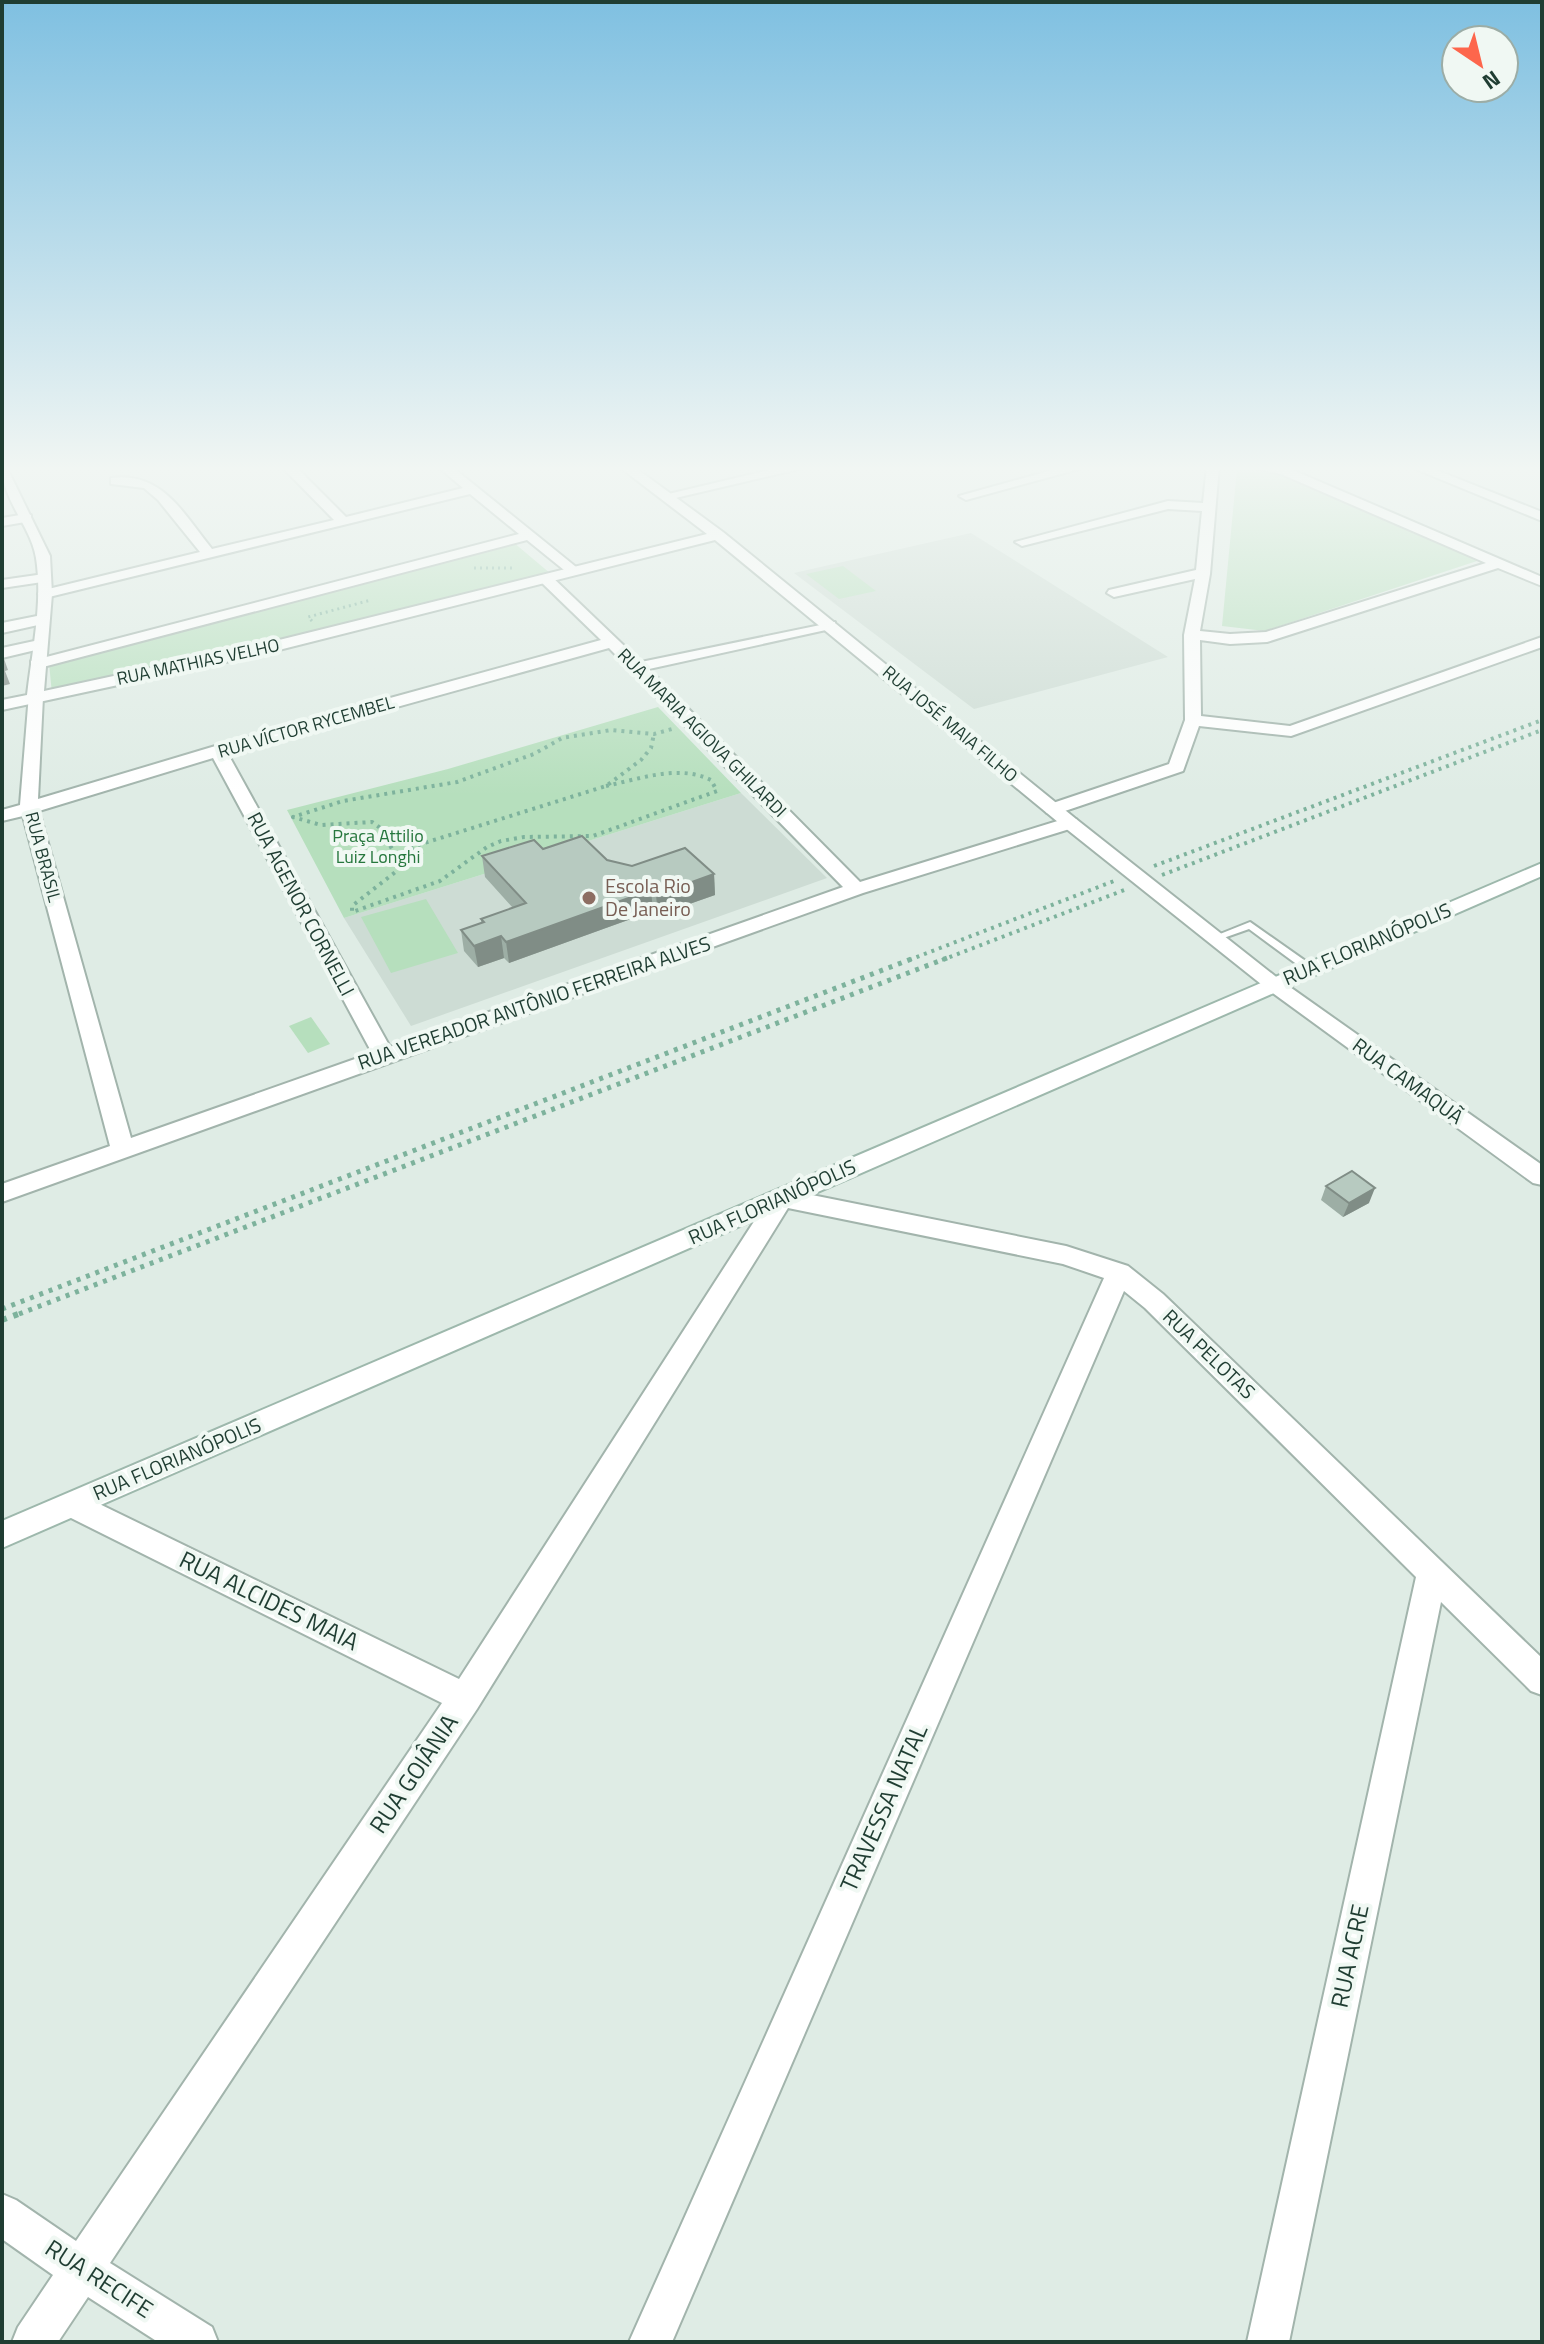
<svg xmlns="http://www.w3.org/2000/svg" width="1544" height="2344" viewBox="0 0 1544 2344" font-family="'Titillium Web',sans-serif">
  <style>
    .built { fill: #cddcd4 }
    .green { fill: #b6dfbd }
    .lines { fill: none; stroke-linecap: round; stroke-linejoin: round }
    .service-casing { stroke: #a2b4ac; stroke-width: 4 }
    .minor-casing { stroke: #a2b4ac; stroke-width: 4 }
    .tertiary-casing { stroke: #a2b4ac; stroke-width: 4 }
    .secondary-casing { stroke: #9db8ac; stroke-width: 4 }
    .path-far3 { stroke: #7db29c; stroke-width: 3; stroke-dasharray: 2 4; stroke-linecap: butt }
    .path-far2 { stroke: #7db29c; stroke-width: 4; stroke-dasharray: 3 5; stroke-linecap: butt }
    .path-far1 { stroke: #7db29c; stroke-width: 5; stroke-dasharray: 4 6; stroke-linecap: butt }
    .path { stroke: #7db29c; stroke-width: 6; stroke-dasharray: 5 7; stroke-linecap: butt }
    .service { fill: #fff; fill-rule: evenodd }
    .minor { fill: #fff; fill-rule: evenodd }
    .tertiary { fill: #fff; fill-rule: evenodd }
    .secondary { fill: #fff; fill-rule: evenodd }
    .wall { fill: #9daea5 }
    .shaded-wall { fill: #808d86 }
    .building { fill: #b7cac0; stroke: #808d86; stroke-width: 2 }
    .education-dot { fill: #8d6e63; stroke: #f0f8f3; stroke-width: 3 }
    .labels { text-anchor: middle; stroke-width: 8; stroke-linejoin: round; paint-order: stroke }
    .far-street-label { font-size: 18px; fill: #1f3d32; stroke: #f0f8f3 }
    .far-park-label { font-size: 18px; fill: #26773d; stroke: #f0f8f3 }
    .education-label { font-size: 20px; fill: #785e54; stroke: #f0f8f3; text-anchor: start }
    .street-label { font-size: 20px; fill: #1f3d32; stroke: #f0f8f3 }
    .near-street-label { font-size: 24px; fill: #1f3d32; stroke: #f0f8f3 }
  </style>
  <rect width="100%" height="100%" fill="#dfece5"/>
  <g class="built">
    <path d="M971,533L1168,657L974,709L794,573Z"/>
    <path d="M741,793L827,878L411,1026L344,918Z"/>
  </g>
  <g class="green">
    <path d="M1237,469L1278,473L1480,560L1265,631L1222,626Z"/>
    <path d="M513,542L551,574L267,646L52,694L49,663Z"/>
    <path d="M843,566L876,591L839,599L806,574Z"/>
    <path d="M658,707L741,793L344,918L287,810L448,769Z"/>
    <path d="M426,899L458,953L391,973L361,917Z"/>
    <path d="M311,1017L330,1044L308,1053L289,1026Z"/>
  </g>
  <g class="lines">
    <g class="service-casing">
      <path id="service" d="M1250,922L1314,967L1315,969L1314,971H1306L1249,929L1215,941L1210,938Z"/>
    </g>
    <g class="minor-casing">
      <g id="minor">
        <path d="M281,466H295L346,517L463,488L437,466H451L581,571L579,574H569L527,540L43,667H31V661L519,534L470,494L45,598L38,594L40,591L200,552L158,500L144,488L111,484V478C163,471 184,515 212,549L334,520Z"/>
        <path d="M786,466H812L667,500L660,496Z"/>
        <path d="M1067,466H1090L966,500L959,496Z"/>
        <path d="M1207,466H1219L1210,574L1200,631L1230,634L1266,632L1486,563L1281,474L1245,466L1288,468L1542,577V586L1498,568L1267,642L1230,644L1200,640L1201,716L1290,726L1542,637V647L1291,736L1199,726L1183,771L1059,813H1047L1044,809L1047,805L1169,764L1185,720L1184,635L1195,579L1114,597L1107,593L1109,590L1196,570L1202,511L1168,509L1022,546L1015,542L1168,501L1203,503Z"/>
        <path d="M1408,466H1426L1542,512V521Z"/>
        <path d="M26,514L31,515V521L2,526V518Z"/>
        <path d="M44,574L49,575V581L2,588V580Z"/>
        <path d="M546,575L551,576L641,662L835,622V628L649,669L860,882L1064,819H1076L1079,823L1076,827L863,893L2,1202V1184L110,1146L23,816L2,821V810L20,805L29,694L35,692L43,697L38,799L212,747L601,640L541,582L539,579ZM609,648L843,887L390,1047L228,754ZM213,758L372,1053L131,1138L39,811Z"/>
        <path d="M42,615L47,617V623L2,633V623Z"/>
        <path d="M39,640L44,642V648L2,658V648Z"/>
        <path d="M782,1189L1066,1246L1128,1266L1163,1294L1542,1658V1695L1531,1691L1441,1602L1289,2342H1247L1416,1577L1145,1308L1124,1291L672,2342H629L1104,1278L1063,1264L788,1208L477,1709L110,2263L212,2327L218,2342H158L88,2297L58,2342H12L18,2327L53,2275L2,2239V2194L16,2200L76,2241L442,1703L63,1514L58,1505L63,1496L73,1492L83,1496L459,1679L773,1192Z"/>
      </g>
    </g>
    <g class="tertiary-casing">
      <path id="tertiary" d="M2,466L8,470L50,556L52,594L44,691L267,643L707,534L618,466H633L723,532L1076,819L1280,980L1542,1165V1185L1533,1183L1266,988L1064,827L715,540L267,653L2,710V700L27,695C32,651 43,602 36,558C31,526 2,501 2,466Z"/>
    </g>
    <g class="secondary-casing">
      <path id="secondary" d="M1542,863V876L2,1548V1521Z"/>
    </g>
    <g class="path-far3">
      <path d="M474,568H512"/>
      <path d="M312,621L308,617L371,600"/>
    </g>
    <g class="path-far2">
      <path d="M606,786C639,779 679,764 711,780L717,791L593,836L524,837L501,841L487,847L440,881L352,912V906L398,870L401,864L379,827L372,822L321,825L293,817L343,801L457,782L534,754L562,738L611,730L654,734L672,729"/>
      <path d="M397,857L418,845L606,786L641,760L651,748L654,734"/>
      <path d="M1154,866L1542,720"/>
      <path d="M1162,875L1542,730"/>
      <path d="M909,960L1114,881"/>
      <path d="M942,960L1127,889"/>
    </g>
    <g class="path-far1">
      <path d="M2,1309L914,958"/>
      <path d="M19,1314L947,958"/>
    </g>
    <path class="path" d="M2,1320L24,1312"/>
    <use href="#service" class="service"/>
    <use href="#minor" class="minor"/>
    <use href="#tertiary" class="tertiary"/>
    <use href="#secondary" class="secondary"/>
  </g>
  <g class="wall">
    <path d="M543,849L607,860L632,866L714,874L715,895L658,915L653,911L509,963L504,958L478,967L464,951L461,930L481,923V919L513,908L485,877L482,856Z"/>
    <path d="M1326,1186L1369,1203L1343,1217L1321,1200Z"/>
  </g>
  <g class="shaded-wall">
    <path d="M3,656L8,670L5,671L10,684L2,686V657Z"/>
    <path d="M714,874L715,895L658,915L656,895Z"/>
    <path d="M651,890L653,911L509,963L506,942Z"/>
    <path d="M501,936L504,958L478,967L474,946Z"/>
    <path d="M1375,1188L1369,1203L1343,1217L1349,1203Z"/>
  </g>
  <g class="building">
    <path d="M582,836L607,860L632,866L685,848L714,874L656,895L651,890L506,942L501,936L474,946L461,930L484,922L481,919L526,903L482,856L534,840L543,849Z"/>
    <path d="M1352,1171L1375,1188L1349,1203L1326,1186Z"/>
  </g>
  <linearGradient id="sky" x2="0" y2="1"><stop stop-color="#7fc0e1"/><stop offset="0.59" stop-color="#f1f6f3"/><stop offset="1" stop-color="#f1f6f3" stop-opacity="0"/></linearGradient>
  <rect width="1544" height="795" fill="url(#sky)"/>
  <circle class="education-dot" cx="589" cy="898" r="8"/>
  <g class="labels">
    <g class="far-street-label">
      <text transform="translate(198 662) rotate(-12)" y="6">RUA MATHIAS VELHO</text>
      <text transform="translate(950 724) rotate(40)" y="6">RUA JOSÉ MAIA FILHO</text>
      <text transform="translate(306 727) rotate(-16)" y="6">RUA VÍCTOR RYCEMBEL</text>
      <text transform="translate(702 733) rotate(45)" y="6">RUA MARIA AGIOVA GHILARDI</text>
      <text transform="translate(43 857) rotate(75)" y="6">RUA BRASIL</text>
    </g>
    <g class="far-park-label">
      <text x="378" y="842">Praça Attilio<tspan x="378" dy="21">Luiz Longhi</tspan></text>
    </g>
    <g class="education-label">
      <text x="605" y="893">Escola Rio<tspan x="605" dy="23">De Janeiro</tspan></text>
    </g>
    <g class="street-label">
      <text transform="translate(301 904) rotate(62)" y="7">RUA AGENOR CORNELLI</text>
      <text transform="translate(1367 944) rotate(-23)" y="7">RUA FLORIANÓPOLIS</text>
      <text transform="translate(534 1003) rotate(-19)" y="7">RUA VEREADOR ANTÔNIO FERREIRA ALVES</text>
      <text transform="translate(1408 1081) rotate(36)" y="7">RUA CAMAQUÃ</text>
      <text transform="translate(772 1202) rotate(-24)" y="7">RUA FLORIANÓPOLIS</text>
      <text transform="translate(1209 1354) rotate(44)" y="7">RUA PELOTAS</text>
      <text transform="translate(177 1459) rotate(-23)" y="7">RUA FLORIANÓPOLIS</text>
    </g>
    <g class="near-street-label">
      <text transform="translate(269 1601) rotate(26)" y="8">RUA ALCIDES MAIA</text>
      <text transform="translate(414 1774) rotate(-56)" y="8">RUA GOIÂNIA</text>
      <text transform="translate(884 1808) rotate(-66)" y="8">TRAVESSA NATAL</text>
      <text transform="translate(1350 1956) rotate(-78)" y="8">RUA ACRE</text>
      <text transform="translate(99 2279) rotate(33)" y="8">RUA RECIFE</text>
    </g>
  </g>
  <rect width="1544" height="2344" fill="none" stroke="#1f3d32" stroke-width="8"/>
  <g transform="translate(1480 64) rotate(145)"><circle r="38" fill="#f0f8f3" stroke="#9cada6" stroke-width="2"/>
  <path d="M0-6L14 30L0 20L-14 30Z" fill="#fd664c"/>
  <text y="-12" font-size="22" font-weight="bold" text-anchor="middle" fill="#1f3d32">N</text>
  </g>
</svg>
